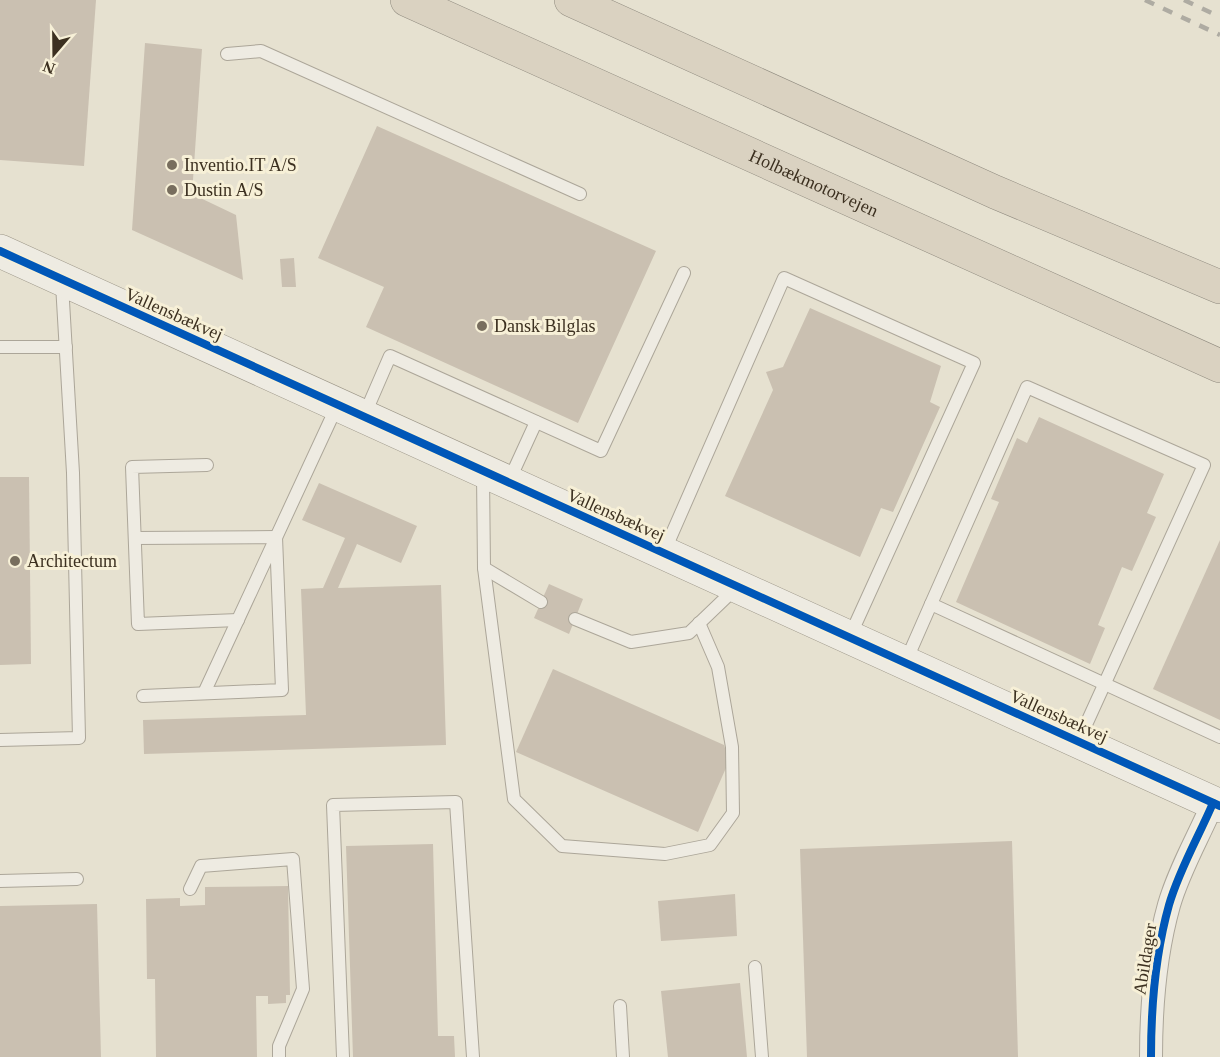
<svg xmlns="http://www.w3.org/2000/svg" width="1220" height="1057" viewBox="0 0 1220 1057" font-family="Georgia,serif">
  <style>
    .building { fill: #cac0b1 }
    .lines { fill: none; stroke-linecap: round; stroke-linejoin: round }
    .lane-casing { stroke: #aca699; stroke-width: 14 }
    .street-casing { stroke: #aca699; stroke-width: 24 }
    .secondary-casing { stroke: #9c9688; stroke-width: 34 }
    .highway-casing { stroke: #918c80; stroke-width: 34 }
    .lane { stroke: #eeebe2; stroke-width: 12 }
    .street { stroke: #eeebe2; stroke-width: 22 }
    .secondary { stroke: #eeebe2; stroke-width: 33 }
    .highway { stroke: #dad2c1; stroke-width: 33 }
    .rail { stroke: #aeaba2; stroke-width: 4.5; stroke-dasharray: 10 10; stroke-linecap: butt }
    .cycleway-casing { stroke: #f7f0d7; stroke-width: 11 }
    .cycleway { stroke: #0057b8; stroke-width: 8 }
    .poi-dot { fill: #786e5e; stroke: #f7f0d7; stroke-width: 2 }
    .labels { text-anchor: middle; stroke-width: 6; stroke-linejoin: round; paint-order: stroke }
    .poi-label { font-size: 18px; fill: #3c3020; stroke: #f7f0d7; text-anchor: start }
    .street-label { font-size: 18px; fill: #3c3020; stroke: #f7f0d7 }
  </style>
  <rect width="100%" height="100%" fill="#e6e1d0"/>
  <g class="building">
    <path d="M0,0H96L84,166L0,160Z"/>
    <path d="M145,43L202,49L192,194L236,215L243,280L132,230Z"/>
    <path d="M377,126L656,251L578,423L366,327L384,287L318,258Z"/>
    <path d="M294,258L296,287H282L280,259Z"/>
    <path d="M810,308L941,366L930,402L940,407L893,512L881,508L860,557L725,496L773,390L766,372L783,367Z"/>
    <path d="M1039,417L1164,474L1147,513L1156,517L1132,571L1122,567L1098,625L1105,628L1090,664L956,602L999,502L991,499L1017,438L1027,443Z"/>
    <path d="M0,477H29L31,664L0,665Z"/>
    <path d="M319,483L417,526L401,563L357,544L338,588L441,585L446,745L144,754L143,720L306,715L301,589L323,588L345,538L302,520Z"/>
    <path d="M1220,540V720L1153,689Z"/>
    <path d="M549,584L583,599L569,634L534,618Z"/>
    <path d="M553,669L724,745L729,761L698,832L516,752Z"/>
    <path d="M1012,841L1018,1057H807L800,849Z"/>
    <path d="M433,844L438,1036H454L455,1057H353L346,846Z"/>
    <path d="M288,886L290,995H286V1003L268,1004V996H256L257,1057H156L155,979H147L146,899L180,898V906L205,905V887Z"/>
    <path d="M735,894L737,936L661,941L658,901Z"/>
    <path d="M97,904L101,1057H0V906Z"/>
    <path d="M740,983L747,1057H668L661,991Z"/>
  </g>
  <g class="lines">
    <g class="lane-casing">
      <g id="lane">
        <path d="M227,54L261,51L580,194"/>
        <path d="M0,347H66"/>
        <path d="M364,416L390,356L601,451L684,273"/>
        <path d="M207,465L132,467L138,624L238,620"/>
        <path d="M483,474L484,568L541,602"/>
        <path d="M509,481L536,422"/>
        <path d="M135,538L276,537L282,690L143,696"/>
        <path d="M664,552L784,278L974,363L850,636"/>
        <path d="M484,568L514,799L562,846L665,854L710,845L733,813L732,747L718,667L699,623"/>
        <path d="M931,604L1027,387L1204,465L1079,740"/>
        <path d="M575,619L631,642L689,633L737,587"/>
        <path d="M906,661L931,604L1220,737"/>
        <path d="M204,693L337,406"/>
        <path d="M0,740L79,738L73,473L62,284"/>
        <path d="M0,881L77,879"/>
        <path d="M190,889L201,866L293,859L303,989L279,1046V1057"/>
        <path d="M755,967L762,1057"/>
        <path d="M620,1006L623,1057"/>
        <path d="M343,1057L333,805L456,802L473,1057"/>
      </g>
    </g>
    <g class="street-casing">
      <path id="street" d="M1151,1057C1151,1006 1155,955 1169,905C1179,870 1199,836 1213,803"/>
    </g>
    <g class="secondary-casing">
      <path id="secondary" d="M0,251L1220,806"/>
    </g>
    <g class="highway-casing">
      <g id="highway">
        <path id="s1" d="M407,0L1220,366"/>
        <path d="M571,0L995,192L1220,287"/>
      </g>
    </g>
    <use href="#lane" class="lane"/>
    <use href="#street" class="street"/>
    <use href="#secondary" class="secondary"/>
    <use href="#highway" class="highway"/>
    <g class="rail">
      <path d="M1145,0L1220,35"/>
      <path d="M1184,0L1220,17"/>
    </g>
    <g class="cycleway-casing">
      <g id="cycleway">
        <path d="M0,251L1220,806"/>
        <path d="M1151,1057C1151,1006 1155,955 1169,905C1179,870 1199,836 1213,803"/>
      </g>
    </g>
    <use href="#cycleway" class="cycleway"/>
  </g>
  <g class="poi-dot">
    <circle cx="172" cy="165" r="6"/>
    <circle cx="172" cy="190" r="6"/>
    <circle cx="482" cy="326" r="6"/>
    <circle cx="15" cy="561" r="6"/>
  </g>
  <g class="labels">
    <g class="poi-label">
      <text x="184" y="171">Inventio.IT A/S</text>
      <text x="184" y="196">Dustin A/S</text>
      <text x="494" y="332">Dansk Bilglas</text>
      <text x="27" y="567">Architectum</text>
    </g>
    <g class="street-label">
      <text dy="6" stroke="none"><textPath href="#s1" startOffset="446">Holbækmotorvejen</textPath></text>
      <text transform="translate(174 314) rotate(24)" y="6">Vallensbækvej</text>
      <text transform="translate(616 515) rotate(24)" y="6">Vallensbækvej</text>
      <text transform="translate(1059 716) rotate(24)" y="6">Vallensbækvej</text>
      <text transform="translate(1145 959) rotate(-81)" y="6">Abildager</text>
    </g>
  </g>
  <g transform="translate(54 54) rotate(200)" stroke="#f7f0d7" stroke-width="4.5" paint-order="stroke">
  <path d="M0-4.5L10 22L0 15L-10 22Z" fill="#3c3020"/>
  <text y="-9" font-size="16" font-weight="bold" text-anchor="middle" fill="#3c3020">N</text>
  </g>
</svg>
